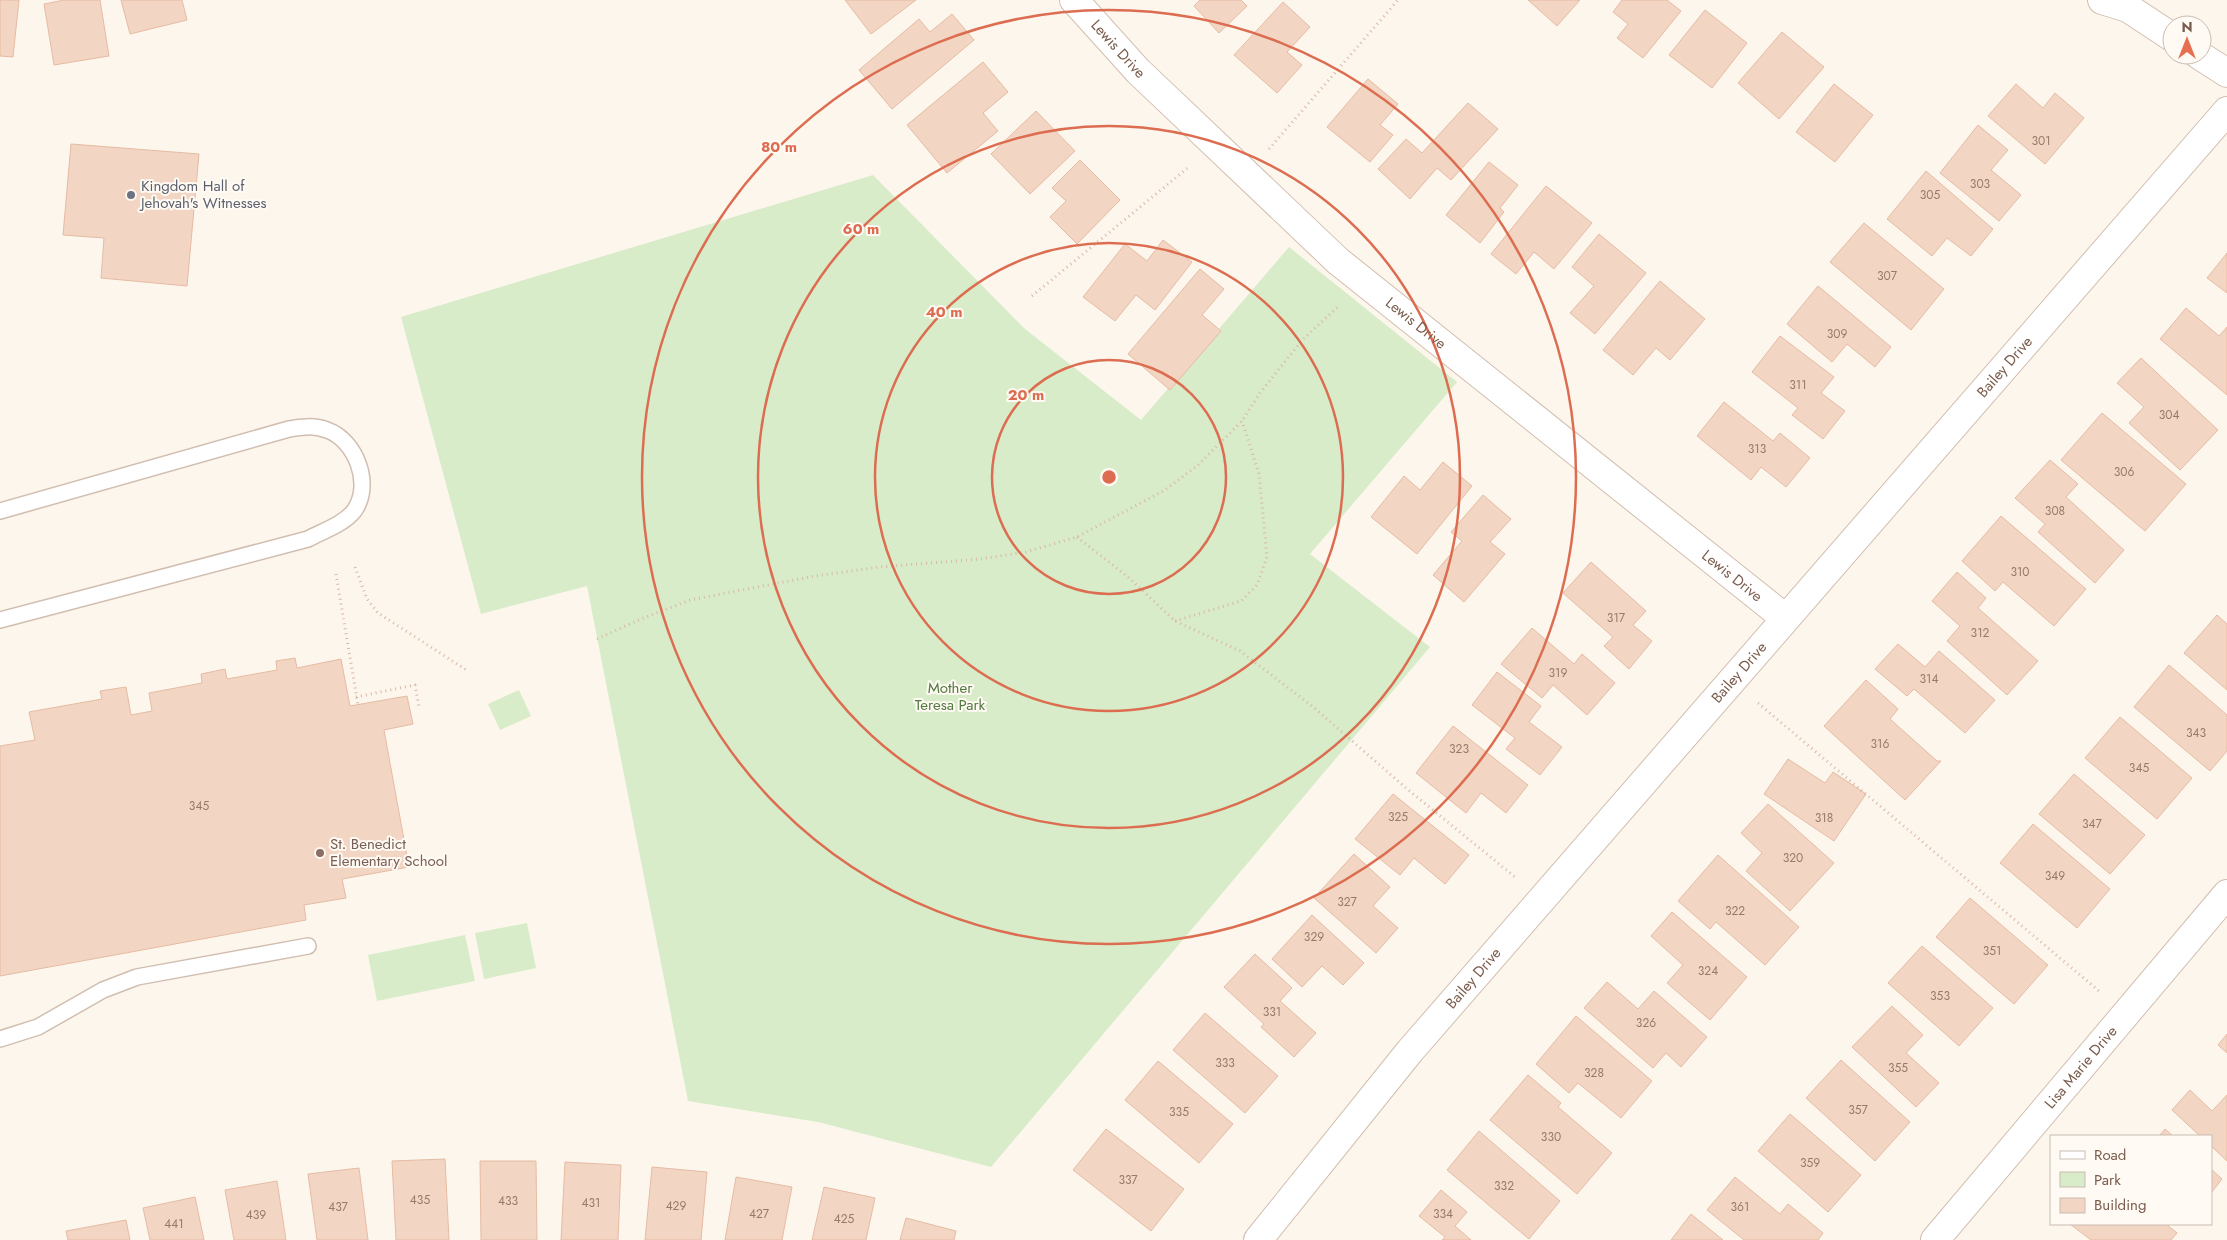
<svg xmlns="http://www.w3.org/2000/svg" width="2227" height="1240" viewBox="0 0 2227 1240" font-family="Jost,sans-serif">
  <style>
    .green { fill: #d8ecc9 }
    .building { fill: #f3d5c3; stroke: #e6bba3 }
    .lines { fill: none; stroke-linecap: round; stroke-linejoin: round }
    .lane-casing { stroke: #d1beb0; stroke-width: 18 }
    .street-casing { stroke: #d1beb0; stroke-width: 30 }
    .path { stroke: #d9b8a5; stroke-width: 3; stroke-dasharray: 1 4; stroke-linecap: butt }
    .lane { stroke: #fff; stroke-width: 15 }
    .street { stroke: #fff; stroke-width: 28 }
    .ring { fill: none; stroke: #dc6d51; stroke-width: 2.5 }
    .worship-dot { fill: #6b7280; stroke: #fffaf3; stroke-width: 2 }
    .education-dot { fill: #8d6e63; stroke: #fffaf3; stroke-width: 2 }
    .labels { text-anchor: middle; stroke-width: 4; stroke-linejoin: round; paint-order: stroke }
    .number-label { font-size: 12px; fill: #987a6a }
    .street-label { font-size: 15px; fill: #7a5c4d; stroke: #fffaf3 }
    .worship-label { font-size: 15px; fill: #5b616d; stroke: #fffaf3; text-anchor: start }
    .park-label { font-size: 15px; fill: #537a41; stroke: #fffaf3 }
    .education-label { font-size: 15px; fill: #785e54; stroke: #fffaf3; text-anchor: start }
    .centre { fill: #dc6d51; stroke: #fffaf3; stroke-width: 2.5 }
    .ring-label { font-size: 15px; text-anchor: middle; font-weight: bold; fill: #dc6d51; stroke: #fffaf3; stroke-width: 4; stroke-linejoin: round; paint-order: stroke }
  </style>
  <rect width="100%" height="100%" fill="#fdf6ec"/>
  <g class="green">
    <path d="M873,175L1025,329L1141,420L1289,247L1457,382L1310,554L1430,647L991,1167L818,1122L688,1101L587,586L481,614L401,317Z"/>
    <path d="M519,690L531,716L500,730L488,704Z"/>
    <path d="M527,923L536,968L484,979L475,933Z"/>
    <path d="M465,935L475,981L377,1001L368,955Z"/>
  </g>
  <g class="building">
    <path d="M0,0H19L13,57L0,56Z"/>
    <path d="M100,0L109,56L54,65L44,4L64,0Z"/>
    <path d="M121,0H182L187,20L130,34Z"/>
    <path d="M845,0H916L871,34Z"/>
    <path d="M1200,0H1241L1247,6L1219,33L1194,6Z"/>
    <path d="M1528,0H1580L1557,26Z"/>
    <path d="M1622,0H1667L1681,11L1643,58L1617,38L1628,24L1613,12Z"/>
    <path d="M1283,2L1310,27L1287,52L1302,65L1277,93L1234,55Z"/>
    <path d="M1705,10L1747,43L1712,88L1669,55Z"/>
    <path d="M952,14L974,40L892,109L859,70L919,19L930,32Z"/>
    <path d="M1782,32L1824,67L1779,119L1738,83Z"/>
    <path d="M983,62L1008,92L983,113L998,131L947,173L907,125Z"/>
    <path d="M1368,79L1398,104L1380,125L1393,135L1370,162L1327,127Z"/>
    <path d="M1834,84L1873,115L1835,162L1796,132Z"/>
    <path d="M2016,84L2043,108L2055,93L2084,118L2045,164L1988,116Z"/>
    <path d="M1468,103L1498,129L1451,180L1437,168L1410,199L1378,169L1406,139L1422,153Z"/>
    <path d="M1036,111L1075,151L1030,194L991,154Z"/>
    <path d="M1978,125L2008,150L1991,170L2021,195L1999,221L1940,173Z"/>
    <path d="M71,144L199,154L187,286L101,278L104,238L63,235Z"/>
    <path d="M1080,160L1120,200L1077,244L1050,217L1066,201L1052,188Z"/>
    <path d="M1489,162L1518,185L1500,208L1504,212L1480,243L1446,215Z"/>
    <path d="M1926,171L1993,229L1971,256L1947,238L1932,256L1887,219Z"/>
    <path d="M1546,186L1592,223L1554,269L1534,252L1516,274L1491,254Z"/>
    <path d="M1864,223L1944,289L1911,330L1830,262Z"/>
    <path d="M1599,234L1646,273L1595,334L1570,313L1594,286L1572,267Z"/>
    <path d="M1163,240L1192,262L1155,310L1136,295L1115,321L1083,297L1125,244L1147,261Z"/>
    <path d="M2227,253V293L2207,278Z"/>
    <path d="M1200,269L1224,289L1202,315L1221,331L1170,390L1128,354Z"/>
    <path d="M1660,281L1705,319L1670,360L1656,348L1633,375L1603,350Z"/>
    <path d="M1818,286L1891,347L1875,367L1847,344L1832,362L1787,324Z"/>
    <path d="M2186,308L2219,336L2227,327V395L2160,339Z"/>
    <path d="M1780,336L1834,377L1821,393L1845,411L1823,439L1792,415L1798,408L1752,372Z"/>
    <path d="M2141,358L2218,430L2180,470L2129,423L2144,407L2117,383Z"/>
    <path d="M1724,402L1773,441L1780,433L1810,458L1786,487L1761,467L1751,480L1697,436Z"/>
    <path d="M2102,413L2186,484L2145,531L2061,460Z"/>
    <path d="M2050,460L2078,484L2066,497L2124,550L2095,583L2038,532L2045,524L2015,498Z"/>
    <path d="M1443,462L1472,486L1417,554L1371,517L1404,476L1420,490Z"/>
    <path d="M1483,495L1511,519L1490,542L1505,554L1464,602L1433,575L1462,541L1451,532Z"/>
    <path d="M2001,516L2086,589L2054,626L2003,582L1995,591L1962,561Z"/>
    <path d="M1591,562L1646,611L1633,625L1652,641L1629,669L1604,646L1613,637L1563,593Z"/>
    <path d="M1957,572L1986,598L1978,608L2038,661L2007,695L1947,641L1960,626L1932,601Z"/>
    <path d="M2217,615L2227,624V690L2184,653Z"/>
    <path d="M1532,628L1574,664L1582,654L1615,683L1587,715L1553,685L1542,698L1501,664Z"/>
    <path d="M1898,644L1925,667L1939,651L1995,700L1965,733L1914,689L1907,696L1875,669Z"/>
    <path d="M295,658L297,668L341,659L350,706L407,696L413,724L384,730L409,867L342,879L346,898L304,905L306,920L0,976V746L35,740L29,712L102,699L100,691L126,687L131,715L152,711L149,693L202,683L201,674L225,669L227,679L277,670L276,661Z"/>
    <path d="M2169,665L2227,715V751L2210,771L2134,707Z"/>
    <path d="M1497,672L1541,706L1529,722L1562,747L1540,775L1506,749L1515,738L1472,705Z"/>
    <path d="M1866,680L1898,709L1890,719L1937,761H1941L1905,800L1824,726Z"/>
    <path d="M2120,717L2192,778L2157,819L2085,758Z"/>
    <path d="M1453,726L1528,785L1506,813L1481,793L1466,813L1416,773Z"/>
    <path d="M1788,759L1825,783L1833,772L1866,794L1834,841L1764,794Z"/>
    <path d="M2074,774L2145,835L2110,874L2039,814Z"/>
    <path d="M1393,794L1469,855L1445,884L1414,858L1400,875L1355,839Z"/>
    <path d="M1768,804L1834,863L1790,911L1746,871L1762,853L1741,833Z"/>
    <path d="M2033,824L2110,889L2077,928L2000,863Z"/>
    <path d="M1354,854L1390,887L1373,906L1398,928L1376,953L1314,898Z"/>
    <path d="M1718,855L1799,927L1765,965L1716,922L1710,929L1678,901Z"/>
    <path d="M1970,898L2048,965L2014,1004L1936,937Z"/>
    <path d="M1672,912L1747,977L1710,1020L1667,983L1683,965L1651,936Z"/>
    <path d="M1312,915L1364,963L1343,985L1322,966L1302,987L1272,959Z"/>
    <path d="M1922,946L1993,1008L1959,1046L1888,983Z"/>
    <path d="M1255,954L1292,988L1280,1001L1316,1033L1294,1057L1261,1027L1264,1024L1224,987Z"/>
    <path d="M1607,982L1638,1009L1654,991L1707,1037L1681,1067L1666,1053L1653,1068L1584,1008Z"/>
    <path d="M1892,1006L1923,1035L1906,1053L1939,1083L1916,1107L1852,1047Z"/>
    <path d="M1205,1013L1278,1076L1245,1113L1173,1050Z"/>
    <path d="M1576,1016L1652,1081L1621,1118L1578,1083L1569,1093L1536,1064Z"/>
    <path d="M2227,1034V1053L2218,1045Z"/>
    <path d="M1841,1060L1910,1122L1875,1161L1806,1098Z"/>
    <path d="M1158,1061L1233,1124L1199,1163L1125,1100Z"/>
    <path d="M1528,1075L1561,1103L1558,1107L1612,1153L1577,1194L1490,1120Z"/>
    <path d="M2190,1090L2212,1111L2227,1095V1161L2211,1146V1136H2200L2172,1110Z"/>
    <path d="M1790,1114L1861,1175L1828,1212L1758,1151Z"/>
    <path d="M1106,1129L1184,1189L1151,1231L1073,1170Z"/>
    <path d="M2165,1129L2173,1136H2159Z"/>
    <path d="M1479,1131L1560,1201L1529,1239L1447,1170Z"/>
    <path d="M445,1159L449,1240H396L392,1161Z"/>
    <path d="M480,1161H536L537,1240H481Z"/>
    <path d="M565,1162L621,1165L618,1240H561Z"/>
    <path d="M652,1167L707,1172L701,1240H645Z"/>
    <path d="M359,1168L368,1240H317L308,1174Z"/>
    <path d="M2211,1169L2222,1179L2211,1193Z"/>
    <path d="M736,1177L792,1187L782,1240H725Z"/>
    <path d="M1735,1177L1780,1214L1788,1204L1823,1233L1818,1240H1744L1707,1210Z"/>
    <path d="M277,1181L286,1240H234L225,1190Z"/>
    <path d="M824,1187L875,1198L866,1240H812Z"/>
    <path d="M1441,1190L1467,1212L1455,1226L1471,1240H1442L1445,1237L1419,1216Z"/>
    <path d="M195,1197L204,1240H150L143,1208Z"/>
    <path d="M1691,1214L1723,1240H1671Z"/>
    <path d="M906,1218L956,1231L954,1240H900Z"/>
    <path d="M126,1220L130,1240H68L66,1231Z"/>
    <path d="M2070,1224H2166L2177,1233L2171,1240H2091Z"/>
  </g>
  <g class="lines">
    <g class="lane-casing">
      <g id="lane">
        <path d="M0,511L289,429C303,427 314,425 327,430C356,440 373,485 354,511C344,524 323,531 308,539L0,620"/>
        <path d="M0,1039L38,1027L103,990L137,977L308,946"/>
      </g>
    </g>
    <g class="street-casing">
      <g id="street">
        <path id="s1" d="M1074,0L1138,71L1338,261L1785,618"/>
        <path d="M2102,0L2128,8L2172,37"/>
        <path d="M2199,55L2227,73"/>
        <path id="s2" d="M1258,1240L1410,1051L2227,111"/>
        <path id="s3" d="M1935,1240L2227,894"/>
      </g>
    </g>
    <g class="path">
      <path d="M1269,149L1398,0"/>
      <path d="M1032,296L1190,166"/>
      <path d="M1077,537L1128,577L1175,621L1240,651L1312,706L1406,788L1515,877"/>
      <path d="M355,567L367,599L378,613L468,671"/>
      <path d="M336,574L358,705"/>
      <path d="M1175,621L1241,601L1257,585L1267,557L1259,474L1242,421"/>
      <path d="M597,639L641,619L690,600L815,576L880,567L980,559L1026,552L1077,537L1165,490L1197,466L1242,421L1260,393L1303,339L1339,306"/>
      <path d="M356,697L415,685L419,707"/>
      <path d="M1758,703L2099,991"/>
    </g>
    <use href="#lane" class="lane"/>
    <use href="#street" class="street"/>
  </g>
  <g class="ring">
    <circle cx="1109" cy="477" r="117"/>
    <circle cx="1109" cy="477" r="234"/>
    <circle cx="1109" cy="477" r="351"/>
    <circle cx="1109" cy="477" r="467"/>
  </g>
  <circle class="worship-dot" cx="131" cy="195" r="5"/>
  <circle class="education-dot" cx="320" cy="853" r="5"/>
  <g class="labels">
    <g class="number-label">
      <text x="2041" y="145">301</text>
      <text x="1980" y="188">303</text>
      <text x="1930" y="199">305</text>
      <text x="1887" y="280">307</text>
      <text x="1837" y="338">309</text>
      <text x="1798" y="389">311</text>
      <text x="2169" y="419">304</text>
      <text x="1757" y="453">313</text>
      <text x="2124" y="476">306</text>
      <text x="2055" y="515">308</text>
      <text x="2020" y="576">310</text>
      <text x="1616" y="622">317</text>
      <text x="1980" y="637">312</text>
      <text x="1558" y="677">319</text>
      <text x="1929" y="683">314</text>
      <text x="2196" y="737">343</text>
      <text x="1880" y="748">316</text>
      <text x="1459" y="753">323</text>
      <text x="2139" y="772">345</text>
      <text x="199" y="810">345</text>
      <text x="1398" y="821">325</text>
      <text x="1824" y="822">318</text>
      <text x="2092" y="828">347</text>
      <text x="1793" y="862">320</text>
      <text x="2055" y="880">349</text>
      <text x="1347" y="906">327</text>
      <text x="1735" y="915">322</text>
      <text x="1314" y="941">329</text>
      <text x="1992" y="955">351</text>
      <text x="1708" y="975">324</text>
      <text x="1940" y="1000">353</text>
      <text x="1272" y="1016">331</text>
      <text x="1646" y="1027">326</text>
      <text x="1225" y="1067">333</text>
      <text x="1898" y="1072">355</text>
      <text x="1594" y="1077">328</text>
      <text x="1858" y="1114">357</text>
      <text x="1179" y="1116">335</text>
      <text x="1551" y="1141">330</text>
      <text x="1810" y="1167">359</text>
      <text x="1128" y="1184">337</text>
      <text x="1504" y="1190">332</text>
      <text x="420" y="1204">435</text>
      <text x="508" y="1205">433</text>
      <text x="591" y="1207">431</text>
      <text x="676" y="1210">429</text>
      <text x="338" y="1211">437</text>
      <text x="1740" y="1211">361</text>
      <text x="759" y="1218">427</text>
      <text x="1443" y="1218">334</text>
      <text x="256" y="1219">439</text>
      <text x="844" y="1223">425</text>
      <text x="174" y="1228">441</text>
    </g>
    <g class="street-label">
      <text dy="5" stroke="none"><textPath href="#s1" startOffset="66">Lewis Drive</textPath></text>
      <text dy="5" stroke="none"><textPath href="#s1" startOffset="471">Lewis Drive</textPath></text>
      <text dy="5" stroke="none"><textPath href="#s2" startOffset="1149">Bailey Drive</textPath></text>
      <text dy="5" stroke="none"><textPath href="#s1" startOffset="876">Lewis Drive</textPath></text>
      <text dy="5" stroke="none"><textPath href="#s2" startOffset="744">Bailey Drive</textPath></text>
      <text dy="5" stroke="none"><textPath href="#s2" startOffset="339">Bailey Drive</textPath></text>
      <text dy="5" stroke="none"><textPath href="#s3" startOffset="226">Lisa Marie Drive</textPath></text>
    </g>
    <g class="worship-label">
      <text x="141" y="191">Kingdom Hall of<tspan x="141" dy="17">Jehovah's Witnesses</tspan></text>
    </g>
    <g class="park-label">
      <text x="950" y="693">Mother<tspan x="950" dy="17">Teresa Park</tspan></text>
    </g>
    <g class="education-label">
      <text x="330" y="849">St. Benedict<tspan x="330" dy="17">Elementary School</tspan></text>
    </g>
  </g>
  <circle cx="1109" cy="477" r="8" class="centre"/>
  <g class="ring-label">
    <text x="779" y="152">80 m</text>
    <text x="861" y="234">60 m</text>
    <text x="944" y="317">40 m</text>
    <text x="1026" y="400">20 m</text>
  </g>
  <rect x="2050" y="1135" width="162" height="90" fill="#fffaf3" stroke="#cabbb1"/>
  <rect x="2060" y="1151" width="25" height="8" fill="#ffffff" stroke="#cabbb1"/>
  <text x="2094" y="1160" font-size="15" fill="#7a5c4d">Road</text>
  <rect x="2060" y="1172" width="25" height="15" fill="#d8ecc9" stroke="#cabbb1"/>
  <text x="2094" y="1185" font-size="15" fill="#7a5c4d">Park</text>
  <rect x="2060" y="1198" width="25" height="15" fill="#f3d5c3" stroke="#cabbb1"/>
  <text x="2094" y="1210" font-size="15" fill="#7a5c4d">Building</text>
  <g transform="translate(2187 40)"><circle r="24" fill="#fffaf3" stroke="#cabbb1"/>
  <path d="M0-4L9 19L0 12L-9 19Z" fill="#e76f51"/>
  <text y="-8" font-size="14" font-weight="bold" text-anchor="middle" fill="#7a5c4d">N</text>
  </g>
</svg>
